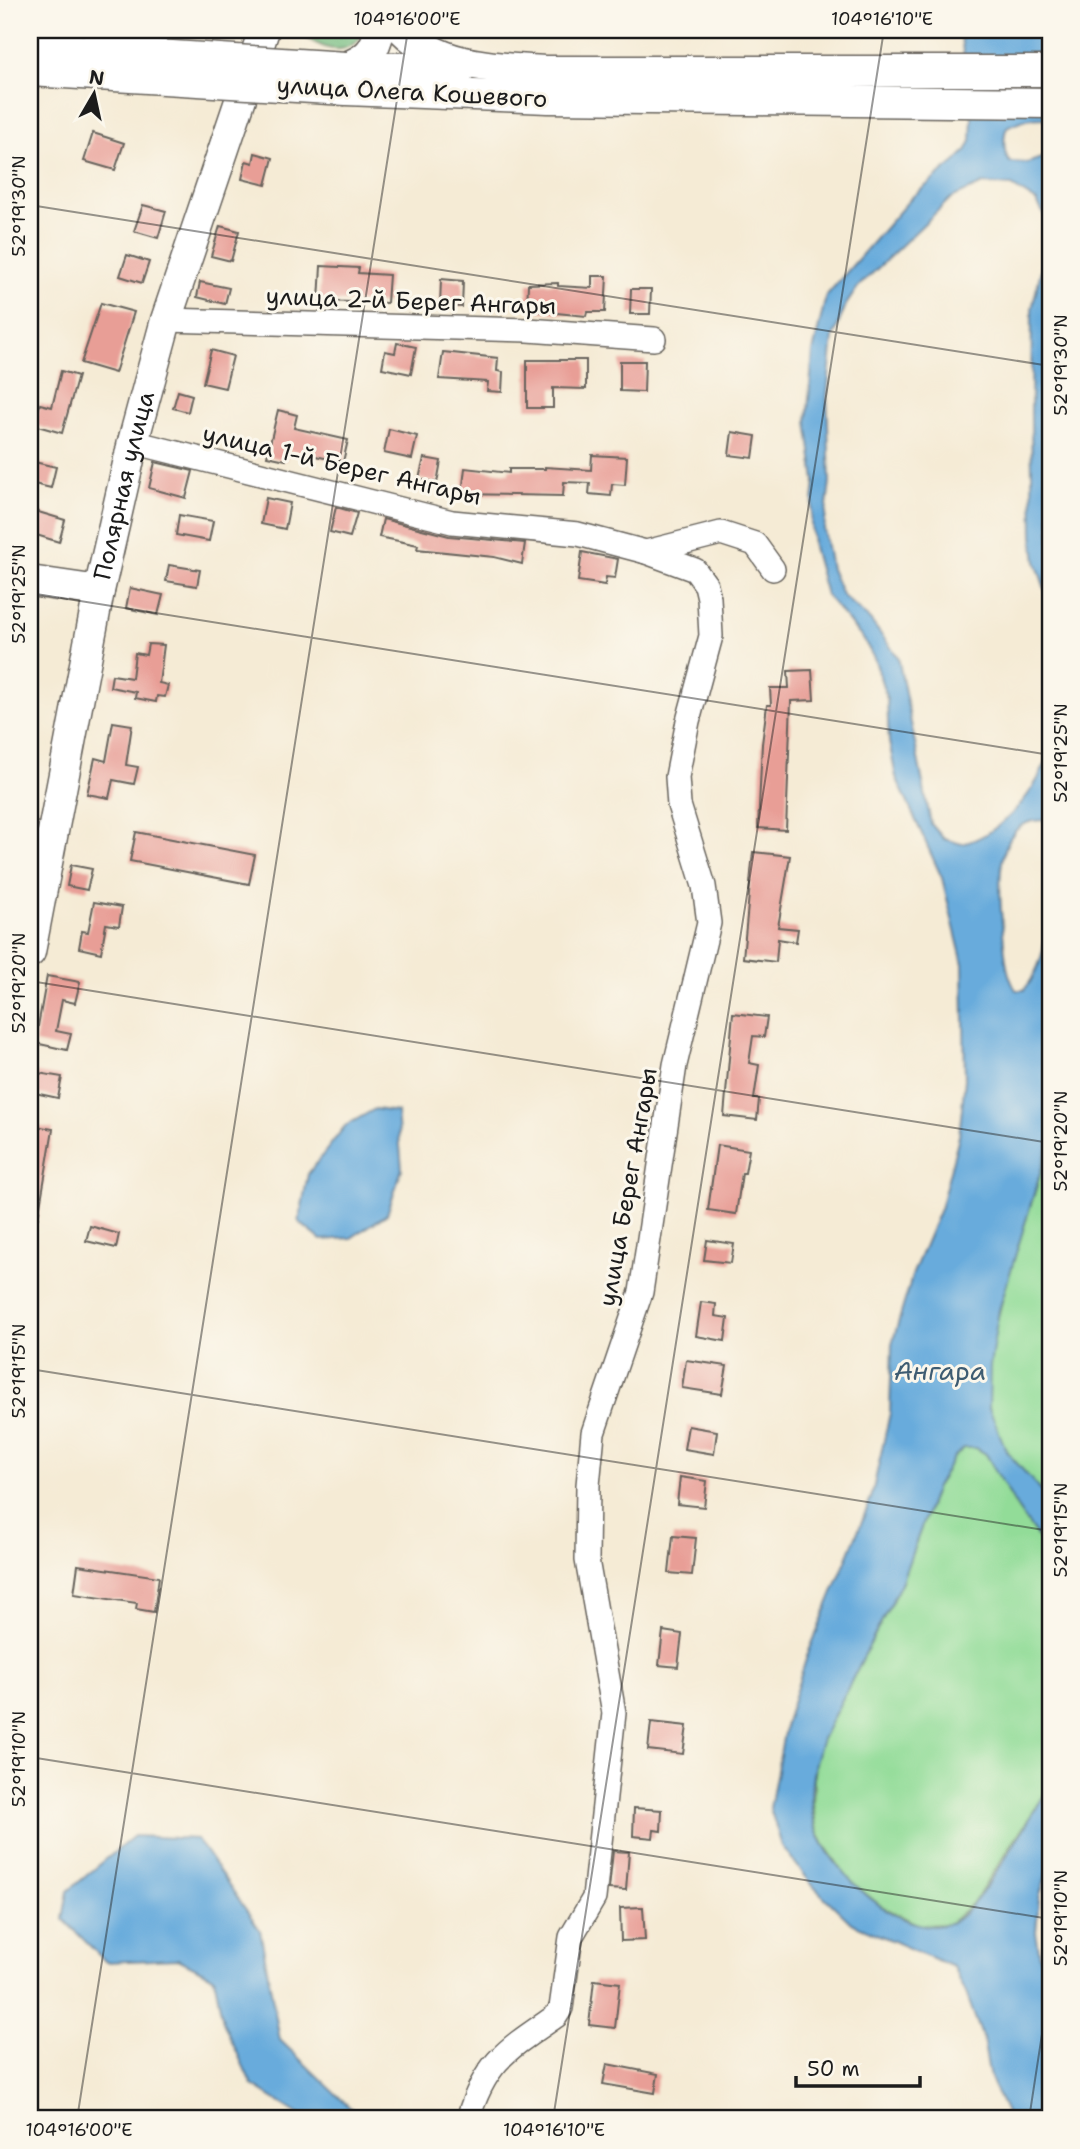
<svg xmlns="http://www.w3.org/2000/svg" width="1080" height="2149" viewBox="0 0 1080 2149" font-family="'Shantell Sans',sans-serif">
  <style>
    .green { fill: #92dc98; stroke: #577c5a; stroke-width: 2 }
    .forest { fill: #75bc80; stroke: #486c4e; stroke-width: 2 }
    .water { fill: #67abdc; stroke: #42647c; stroke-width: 2 }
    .building { fill: #e89e96 }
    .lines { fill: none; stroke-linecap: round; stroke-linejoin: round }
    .minor-casing { stroke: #68645d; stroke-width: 26 }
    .major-casing { stroke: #68645d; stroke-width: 33 }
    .minor { stroke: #fff; stroke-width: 23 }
    .major { stroke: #fff; stroke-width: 30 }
    .major-bridge-casing { stroke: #68645d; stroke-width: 33; stroke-linecap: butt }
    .major-bridge { stroke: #fff; stroke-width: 30 }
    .ticks { fill: none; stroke: #1c1c1c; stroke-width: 2; stroke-opacity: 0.45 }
    .labels { text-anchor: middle; stroke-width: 6; stroke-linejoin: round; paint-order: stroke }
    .street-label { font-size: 24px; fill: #1c1c1c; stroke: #fbf7ec }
    .water-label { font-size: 26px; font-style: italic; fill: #3e5c72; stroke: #fbf7ec }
    .neatline { fill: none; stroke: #1c1c1c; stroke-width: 2.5 }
    .ticks-label { font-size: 18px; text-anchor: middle; fill: #1c1c1c }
  </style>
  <rect width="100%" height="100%" fill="#fbf7ec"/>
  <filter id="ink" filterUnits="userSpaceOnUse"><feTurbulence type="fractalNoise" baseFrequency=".0143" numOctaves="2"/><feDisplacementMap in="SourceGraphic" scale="14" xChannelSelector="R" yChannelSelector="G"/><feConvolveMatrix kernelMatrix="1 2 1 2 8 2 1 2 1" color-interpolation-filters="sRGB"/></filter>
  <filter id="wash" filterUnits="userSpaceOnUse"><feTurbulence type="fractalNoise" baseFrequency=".00686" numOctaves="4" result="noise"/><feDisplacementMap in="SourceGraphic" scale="28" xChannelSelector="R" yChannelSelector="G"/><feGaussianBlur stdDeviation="1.57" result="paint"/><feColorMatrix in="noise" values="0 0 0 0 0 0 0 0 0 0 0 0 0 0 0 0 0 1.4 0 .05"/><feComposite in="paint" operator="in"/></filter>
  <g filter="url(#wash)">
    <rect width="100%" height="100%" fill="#f5ebd5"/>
    <g class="green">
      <path d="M1050,1140V1501C1030,1477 1004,1456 993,1425C970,1357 1033,1212 1050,1140Z"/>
      <path d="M964,1448H976L986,1454L1018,1509L1050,1555V1786L974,1902L949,1924L919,1925L881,1906L850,1881L823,1843L816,1827L813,1803L815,1758L822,1739L901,1583L936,1487L954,1457Z"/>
    </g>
    <path class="forest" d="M293,30H366C344,64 320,46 293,30Z"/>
    <g class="water">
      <path d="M960,30H1050V118C1035,118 1021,119 1007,127C1003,136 1003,154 1010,162L1027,163L1050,155V629L1046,592L1036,562L1033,536L1031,415L1032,309L1043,261L1045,216L1037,202L1012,186L983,184L951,198L858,287L846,305L833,338L827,397L830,482L824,529L831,569L842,595L870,620L898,657L931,824L944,839L962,844C1004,833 1038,790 1050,750V821C990,812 999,896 1003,932C1005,951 1005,973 1016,990H1024C1044,967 1046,935 1050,907V1140L999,1310L990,1366L989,1408L1007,1452L1050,1501V1555L1018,1509L986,1454L976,1448H964L954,1457L936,1487L901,1583L822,1739C812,1766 807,1801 816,1829C831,1871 902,1941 950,1923C978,1914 1031,1814 1050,1786V1863L1039,1898L1036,1932L1040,1957L1050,1977V2119H1009L990,2079L983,2039L966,1993L953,1967L851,1923L814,1887L782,1846L770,1808L786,1722L807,1656L871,1499L890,1413L892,1344L913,1273L940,1209L959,1136L965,1079L963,964L942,878L896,777L889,742L887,700L875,660L864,640L826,595L813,547L811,523L815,481L807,421L813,352L826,296L911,198L955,162L966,151L971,141L972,118Z"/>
      <path d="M375,1109L397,1112L402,1169L387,1214L351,1238L321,1240L299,1222L308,1174L345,1126Z"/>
      <path d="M134,1836L197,1839L260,1930L280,2040L362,2119H306L252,2085L223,2022L214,1977L178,1959L106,1962L63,1919L68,1891Z"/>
    </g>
    <g id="blocks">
      <g class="building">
        <path d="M93,133L124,143L115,170L84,161Z"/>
        <path d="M255,153L273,158L266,185L242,179L246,161L253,163Z"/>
        <path d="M143,205L166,211L158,238L134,231Z"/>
        <path d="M220,226L239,231L231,261L211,256Z"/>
        <path d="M127,255L149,262L142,283L120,276Z"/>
        <path d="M321,266L359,268L358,273L389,275L387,303L319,301Z"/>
        <path d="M592,276H607L605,312H587L586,316L527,310L528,284L558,283V286L592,288Z"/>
        <path d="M441,279L463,281L462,307L440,306Z"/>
        <path d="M200,282L229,288L225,304L197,297Z"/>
        <path d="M631,289H651L650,314H630Z"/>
        <path d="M101,303L134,312L115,373L81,363Z"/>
        <path d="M397,343L416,347L411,374L382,368L385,351L395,353Z"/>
        <path d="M211,350L233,356L225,388L203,383Z"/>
        <path d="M443,352L498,358L497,371L503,372L502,392L487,391L488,382L439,379Z"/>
        <path d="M527,360H586V389L553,388V408H527Z"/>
        <path d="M620,361H645L644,392L620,391Z"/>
        <path d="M61,371L78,376L62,433L34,425L40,404L52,407Z"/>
        <path d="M178,391L192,395L188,412L173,408Z"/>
        <path d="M278,410L297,415L294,428L348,440L343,462L288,450L286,460L267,456Z"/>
        <path d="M389,429L417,436L412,459L384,453Z"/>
        <path d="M732,432L756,436L753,458L729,455Z"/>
        <path d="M592,455L627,457L625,485L612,484L611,496L589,494L590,483L564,482L563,496L462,494L465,468L509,473V469H545V467L591,470Z"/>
        <path d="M424,458L441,461L437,483L419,479Z"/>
        <path d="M30,461L56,467L51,488L30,483Z"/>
        <path d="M155,462L193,471L186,498L149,488Z"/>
        <path d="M266,498L290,503L285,529L261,524Z"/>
        <path d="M336,507L357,513L350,537L330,532Z"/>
        <path d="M35,511L65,520L59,542L30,533Z"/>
        <path d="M179,515L213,521L209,541L176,535Z"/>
        <path d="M383,519L449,536L525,543L522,564L494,557L417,549L418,545L379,537Z"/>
        <path d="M582,552L618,559L615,578L606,577L605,585L578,581Z"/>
        <path d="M169,565L200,570L197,586L166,581Z"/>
        <path d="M130,588L163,595L158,615L126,608Z"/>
        <path d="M148,644L164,645L159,683L168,685L165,697L157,696L156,702L135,698L136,692L110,687L112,675L132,678L135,653L146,655Z"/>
        <path d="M812,670L814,700L791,701L786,830L758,828L762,744L767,705H771L770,688H789L788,671Z"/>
        <path d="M113,722L132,725L126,765L138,767L134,784L113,780L109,798L87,794L95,758L106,761Z"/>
        <path d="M136,832L255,855L249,884L130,861Z"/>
        <path d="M753,852L790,856L778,927L798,929L796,942L778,939L776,962L743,958Z"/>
        <path d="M71,865L92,869L87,890L67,886Z"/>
        <path d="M94,902L122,907L119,926L106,924L101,953L79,948L82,931L88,932Z"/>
        <path d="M47,976L80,982L75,1003L62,1000L56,1031L71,1034L67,1050L35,1043Z"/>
        <path d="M733,1013L767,1017L764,1037L753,1036L749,1063L759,1065L754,1099H759L757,1120L724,1116Z"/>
        <path d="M32,1072L62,1077L58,1098L30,1092Z"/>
        <path d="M30,1125L53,1129L38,1218L30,1217Z"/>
        <path d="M717,1145L749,1150L745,1173H742L736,1214L708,1210Z"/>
        <path d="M90,1226L119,1234L116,1248L86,1241Z"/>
        <path d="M707,1240L734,1244L731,1263L704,1260Z"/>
        <path d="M701,1302L716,1304L715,1316L728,1318L725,1341L696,1336Z"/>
        <path d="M686,1360L727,1366L722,1394L682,1388Z"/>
        <path d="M688,1426L717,1431L714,1454L684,1449Z"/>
        <path d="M680,1477L707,1481L704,1507L677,1504Z"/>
        <path d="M673,1536L696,1538L692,1575L669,1573Z"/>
        <path d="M78,1565L159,1577L154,1612L136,1609L137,1603L74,1594Z"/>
        <path d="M663,1631L682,1634L678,1667L659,1665Z"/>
        <path d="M651,1722L687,1726L683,1754L648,1750Z"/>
        <path d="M634,1808L662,1810L661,1831L654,1830L653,1838L633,1836Z"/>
        <path d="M613,1851L629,1852L626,1890L609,1889Z"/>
        <path d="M643,1907L645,1940L621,1941L620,1908Z"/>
        <path d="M594,1980L620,1983L615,2028L589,2025Z"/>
        <path d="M607,2064L658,2074L655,2093L603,2084Z"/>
      </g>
    </g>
  </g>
  <g filter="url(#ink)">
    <use href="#blocks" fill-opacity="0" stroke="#68645d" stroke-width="2"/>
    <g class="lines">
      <g class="minor-casing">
        <g id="minor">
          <path d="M166,320L528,330L654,339"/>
          <path d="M133,442L452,522L578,534L646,552L721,533L755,544L773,569"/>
          <path d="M468,2119C485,2061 508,2049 556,2016L561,2008L571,1937L594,1898L614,1713L587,1560L588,1485L593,1433L641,1292L675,1065L709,923L704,886L679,805L677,777L688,721L711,636L709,598L706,585L695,570L646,552"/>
        </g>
      </g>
      <g class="major-casing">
        <g id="major">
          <path d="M403,30C441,68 495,67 544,71H1050"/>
          <path d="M346,67L461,69"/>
          <path d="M346,67C365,60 376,51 379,30"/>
          <path d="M346,90L548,98L1050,103"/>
          <path d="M30,581L99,591"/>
          <path id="s1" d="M30,952L99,591L133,442L166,320L264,30"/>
        </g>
      </g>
      <use href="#minor" class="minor"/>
      <use href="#major" class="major"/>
      <g class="major-bridge-casing">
        <g id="major-bridge">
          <path d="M30,47L346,67"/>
          <path d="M30,71L346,90"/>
        </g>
      </g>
      <use href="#major-bridge" class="major-bridge"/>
    </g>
  </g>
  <path class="ticks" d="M30,205L1050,366M30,593L1050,755M30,981L1050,1143M30,1369L1050,1531M30,1757L1050,1919M77,2119L408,30M553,2119L884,30M1029,2119L1050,1982"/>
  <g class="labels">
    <g class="street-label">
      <text transform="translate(412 92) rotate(3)" y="8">улица Олега Кошевого</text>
      <text transform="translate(411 301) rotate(2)" y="8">улица 2-й Берег Ангары</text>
      <text transform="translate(342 465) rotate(13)" y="8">улица 1-й Берег Ангары</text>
      <text dy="8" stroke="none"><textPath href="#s1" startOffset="476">Полярная улица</textPath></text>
      <text transform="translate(628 1187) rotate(-80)" y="8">улица Берег Ангары</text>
    </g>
    <g class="water-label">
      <text x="940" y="1380">Ангара</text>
    </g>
  </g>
  <rect width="1080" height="2149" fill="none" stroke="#fbf7ec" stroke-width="77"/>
  <g transform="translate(94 94) rotate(9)" stroke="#fbf7ec" stroke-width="5" paint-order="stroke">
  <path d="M0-5L12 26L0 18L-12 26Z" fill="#1c1c1c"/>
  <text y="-10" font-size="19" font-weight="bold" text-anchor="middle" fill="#1c1c1c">N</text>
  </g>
  <path d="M796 2076v10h124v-10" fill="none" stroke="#1c1c1c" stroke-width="3.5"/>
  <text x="807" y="2076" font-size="21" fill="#1c1c1c" stroke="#fbf7ec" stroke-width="5" paint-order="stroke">50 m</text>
  <rect x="38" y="38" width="1004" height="2072" class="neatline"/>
  <g class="ticks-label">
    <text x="407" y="25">104°16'00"E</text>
    <text x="882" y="25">104°16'10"E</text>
    <text transform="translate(19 206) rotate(-90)" y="6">52°19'30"N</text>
    <text transform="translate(1061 365) rotate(-90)" y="6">52°19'30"N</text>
    <text transform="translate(19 594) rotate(-90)" y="6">52°19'25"N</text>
    <text transform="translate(1061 753) rotate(-90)" y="6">52°19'25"N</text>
    <text transform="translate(19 983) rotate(-90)" y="6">52°19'20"N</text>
    <text transform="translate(1061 1141) rotate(-90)" y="6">52°19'20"N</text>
    <text transform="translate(19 1371) rotate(-90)" y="6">52°19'15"N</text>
    <text transform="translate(1061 1530) rotate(-90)" y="6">52°19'15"N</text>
    <text transform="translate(19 1759) rotate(-90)" y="6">52°19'10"N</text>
    <text transform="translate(1061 1918) rotate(-90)" y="6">52°19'10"N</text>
    <text x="79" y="2136">104°16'00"E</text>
    <text x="554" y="2136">104°16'10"E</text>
  </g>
</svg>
